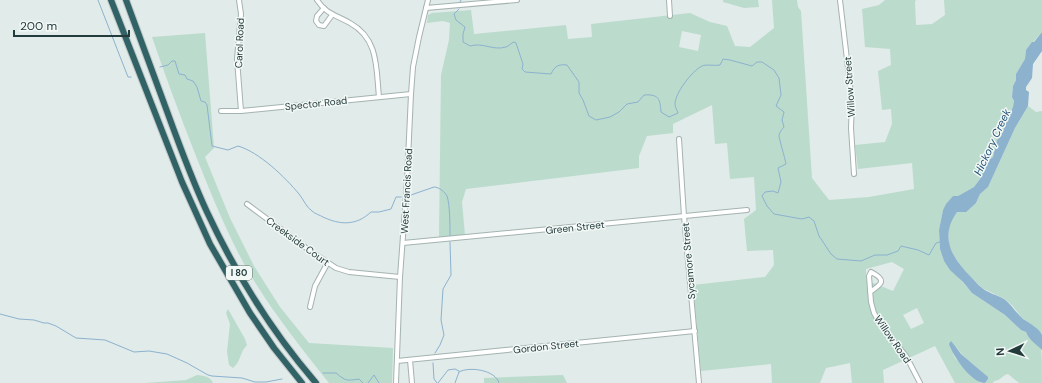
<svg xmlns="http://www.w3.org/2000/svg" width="1042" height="383" viewBox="0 0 1042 383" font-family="'DM Sans',sans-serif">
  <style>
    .green { fill: #bbdbcd; fill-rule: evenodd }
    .water { fill: #8cb2ce }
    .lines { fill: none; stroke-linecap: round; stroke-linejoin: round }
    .stream { stroke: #8cb2ce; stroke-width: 1 }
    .minor-casing { stroke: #a4b3b1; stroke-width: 6 }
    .highway-casing { stroke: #c1c8c8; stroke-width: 8 }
    .minor { stroke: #fff; stroke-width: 4 }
    .highway { stroke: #306266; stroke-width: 6 }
    .labels { text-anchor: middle; stroke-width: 3; stroke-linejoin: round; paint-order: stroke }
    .shield { fill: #f2f8f6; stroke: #617473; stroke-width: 1 }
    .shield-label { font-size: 9px; font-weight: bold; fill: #233b3b }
    .street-label { font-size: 10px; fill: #233b3b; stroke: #f2f8f6 }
    .water-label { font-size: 11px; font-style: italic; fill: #204f74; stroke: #f2f8f6 }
  </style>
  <rect width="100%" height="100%" fill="#e1ebe9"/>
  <g class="green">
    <path d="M723,0H758L759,7L744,8L723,2Z"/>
    <path d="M772,0H797L798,7L801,11L812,178L829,200L869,197L914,189L912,163L858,169L855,145L885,142L892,124L891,109L882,110L878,71L891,65L890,49L865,47L862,9L879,5L885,0H916L915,2L916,25L932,24L945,15L944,0H1042V32L1026,50L1025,59L1016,74V80L1013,86L1012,97L1014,101L1013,107L1009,116L1001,136L997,140L993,157L989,161L980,179L974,187L958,196H953L943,210L939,230L940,249L944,261L972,293L1005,315L1021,330L1026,332C1028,340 1037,342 1041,349C1042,354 1042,375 1042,383H1019L1008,374C1002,375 1002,380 994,381L993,383H985L988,379C978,366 965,360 956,347L953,354L955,358L981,383H955L935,346L883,370L884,383H852L850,363L826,368L820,383H772L771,364L701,371L693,285L765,277L774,265L773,250L747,251L744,219L756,210L754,177L730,179L727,143L715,144L712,105L673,124V133L647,136L639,156V168L466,189L462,202L465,235L439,237L441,75L449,40L450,23L443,21L427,23L428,15L432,13L471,10L474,34L566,25L568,39L592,37L591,24L690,13L710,22L727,26L735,46L750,47L774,28ZM682,31L701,35L698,51L679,47ZM892,262L904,269L893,291L866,280V269ZM917,308L924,323L911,329L903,315Z"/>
    <path d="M205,33L214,148L205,157L230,218L254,266L280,307L309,343L393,348L392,383H329C298,344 267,305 243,262C224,226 209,189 194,151C179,113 165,75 152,37Z"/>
    <path d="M1028,106L1036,112L1042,111V335L1038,330L1022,318L1012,305L1003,298L982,288L962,268L954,256L949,245L948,231L951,219L957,212L976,203L980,194L988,187L1015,128Z"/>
    <path d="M228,309L245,339L247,345C239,353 242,360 233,368L229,365L227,352L230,324L226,313Z"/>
    <path d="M197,375C204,376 210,376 213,383H145L186,380Z"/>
    <path d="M563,375L567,383H484V378Z"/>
  </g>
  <g class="water">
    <path d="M1042,32V51L1033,64L1032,78L1026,87V90L1029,92L1028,106L1015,128L988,187L980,194L976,203L966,212H957C939,237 952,258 971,277C974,280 978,285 982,288C988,293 997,295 1004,299C1012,305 1016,313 1023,319C1029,323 1039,328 1042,335C1042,339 1042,346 1042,350C1037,345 1028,339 1026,332L1021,330L1005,315L972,293L963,282L950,270L944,261L940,249L939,230L943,210L946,204L953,196H958L974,187L980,179L989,160L993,157L997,140L1001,136L1009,116L1013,107L1014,101L1012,97L1013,86L1016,80V74L1025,59L1026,50L1032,42H1034Z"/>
    <path d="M951,341L955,346L961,354L988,377V379L985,383C971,383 953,356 949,344Z"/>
  </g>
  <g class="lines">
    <g class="stream">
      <path d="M98,0L128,77H131"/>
      <path d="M460,2L461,0"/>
      <path d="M459,9L454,14L456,20L465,27L463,34V42L470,46C483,42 493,51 506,47C509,46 511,43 514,42L516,43L523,64L522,69L525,72L551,74C555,66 558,64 567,65L579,82V93L583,100L589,116L596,120L610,117L619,112L627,104L638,102L644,95C659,94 660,99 661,112L669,117L678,113C677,110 675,107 675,104C675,93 692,71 702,66C706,64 715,66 720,65L723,59L730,60L752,66L757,62H762L774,70L779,78L781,95L776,106L784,112L782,120L784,127C782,129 780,132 779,135C779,139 785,158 786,164L778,168L781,182L778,193L773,191L765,192L762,196L767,206L774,214L802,219L809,217L814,221L819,236L831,254L837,259L861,261L875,255H887L898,251L901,246L918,250L929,255L936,243L940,242"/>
      <path d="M160,67L168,65L172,61H175L179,74L185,75L187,79L193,81L197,87L201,101L205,102L207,105L212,146L228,150L238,146C259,152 285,177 299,194C304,200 306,207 312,211C315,214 320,215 323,217C340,225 356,226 371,212H379L391,209L396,197H401"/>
      <path d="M411,195L434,187C439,187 445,192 447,196C450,205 450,225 450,236"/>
      <path d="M0,314L19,319L34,320L44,323H48L56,326L76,338L105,340L134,352L149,351L167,354L187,363L208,375L212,376L242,378L255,382H266L282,379"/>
      <path d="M435,353L440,345L444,335L441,320L443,289L451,275L450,242"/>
      <path d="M433,363L434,379L437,383"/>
      <path d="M459,372C469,366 496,370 499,383"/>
      <path d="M323,373H336C346,381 346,381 359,379L363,383"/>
      <path d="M368,383L374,375L379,383"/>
      <path d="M438,383L448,370L455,369L459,371"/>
      <path d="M455,383L459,372"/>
    </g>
    <g class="minor-casing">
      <g id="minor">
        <path d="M239,0L241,14L237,59L241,111"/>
        <path d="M317,0C326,14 336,15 350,23C379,39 376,68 379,97"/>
        <path d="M669,0L670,16"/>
        <path d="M840,0L852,102L851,128L854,174"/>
        <path d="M324,8L317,16L316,21L319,25L324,26L332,15"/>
        <path d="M426,8L517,0"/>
        <path d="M221,111H241L411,94"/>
        <path d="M679,139L684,216L699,383"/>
        <path d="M247,204L309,250L336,268L349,272L400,277"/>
        <path d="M403,243L747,210"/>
        <path d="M870,292C882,284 887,280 871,272L869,276L871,302L874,313L882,327L906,356L920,383"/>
        <path d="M310,307L315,286L327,264"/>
        <path d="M410,360L412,383"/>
        <path d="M397,361L695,331"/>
        <path d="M396,383L400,277L407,181L411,94L413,67L419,37L428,0"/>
      </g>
    </g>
    <g class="highway-casing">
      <g id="highway">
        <path d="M111,0L182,182L210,244L250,313L274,348L302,383"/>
        <path d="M126,0C140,38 154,76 168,114C180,147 192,180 207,212C236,274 272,332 316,383"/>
      </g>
    </g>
    <use href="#minor" class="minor"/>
    <use href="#highway" class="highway"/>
  </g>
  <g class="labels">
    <rect class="shield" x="226" y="266" width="26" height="14" rx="3"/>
    <g class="shield-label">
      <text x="239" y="276">I 80</text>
    </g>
    <g class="street-label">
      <text transform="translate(239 43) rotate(-88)" y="4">Carol Road</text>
      <text transform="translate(849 87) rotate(-94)" y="4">Willow Street</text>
      <text transform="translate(316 103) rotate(-6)" y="4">Spector Road</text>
      <text transform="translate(406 191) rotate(-87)" y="4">West Francis Road</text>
      <text transform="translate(575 227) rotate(-6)" y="4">Green Street</text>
      <text transform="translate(298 241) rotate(36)" y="4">Creekside Court</text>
      <text transform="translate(688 261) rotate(-95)" y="4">Sycamore Street</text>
      <text transform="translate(893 339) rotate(55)" y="4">Willow Road</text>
      <text transform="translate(546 346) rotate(-6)" y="4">Gordon Street</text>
    </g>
    <g class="water-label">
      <text transform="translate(992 142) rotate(-65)" y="4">Hickory Creek</text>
    </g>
  </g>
  <g transform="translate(1010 351) rotate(266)" stroke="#f2f8f6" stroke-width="3" paint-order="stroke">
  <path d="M0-3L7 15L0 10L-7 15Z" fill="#233b3b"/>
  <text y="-6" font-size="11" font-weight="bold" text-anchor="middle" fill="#233b3b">N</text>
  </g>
  <path d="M14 30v6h115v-6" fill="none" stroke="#233b3b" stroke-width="2"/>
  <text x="20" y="30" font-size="12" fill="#233b3b" stroke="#f2f8f6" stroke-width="3" paint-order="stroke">200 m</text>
</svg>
